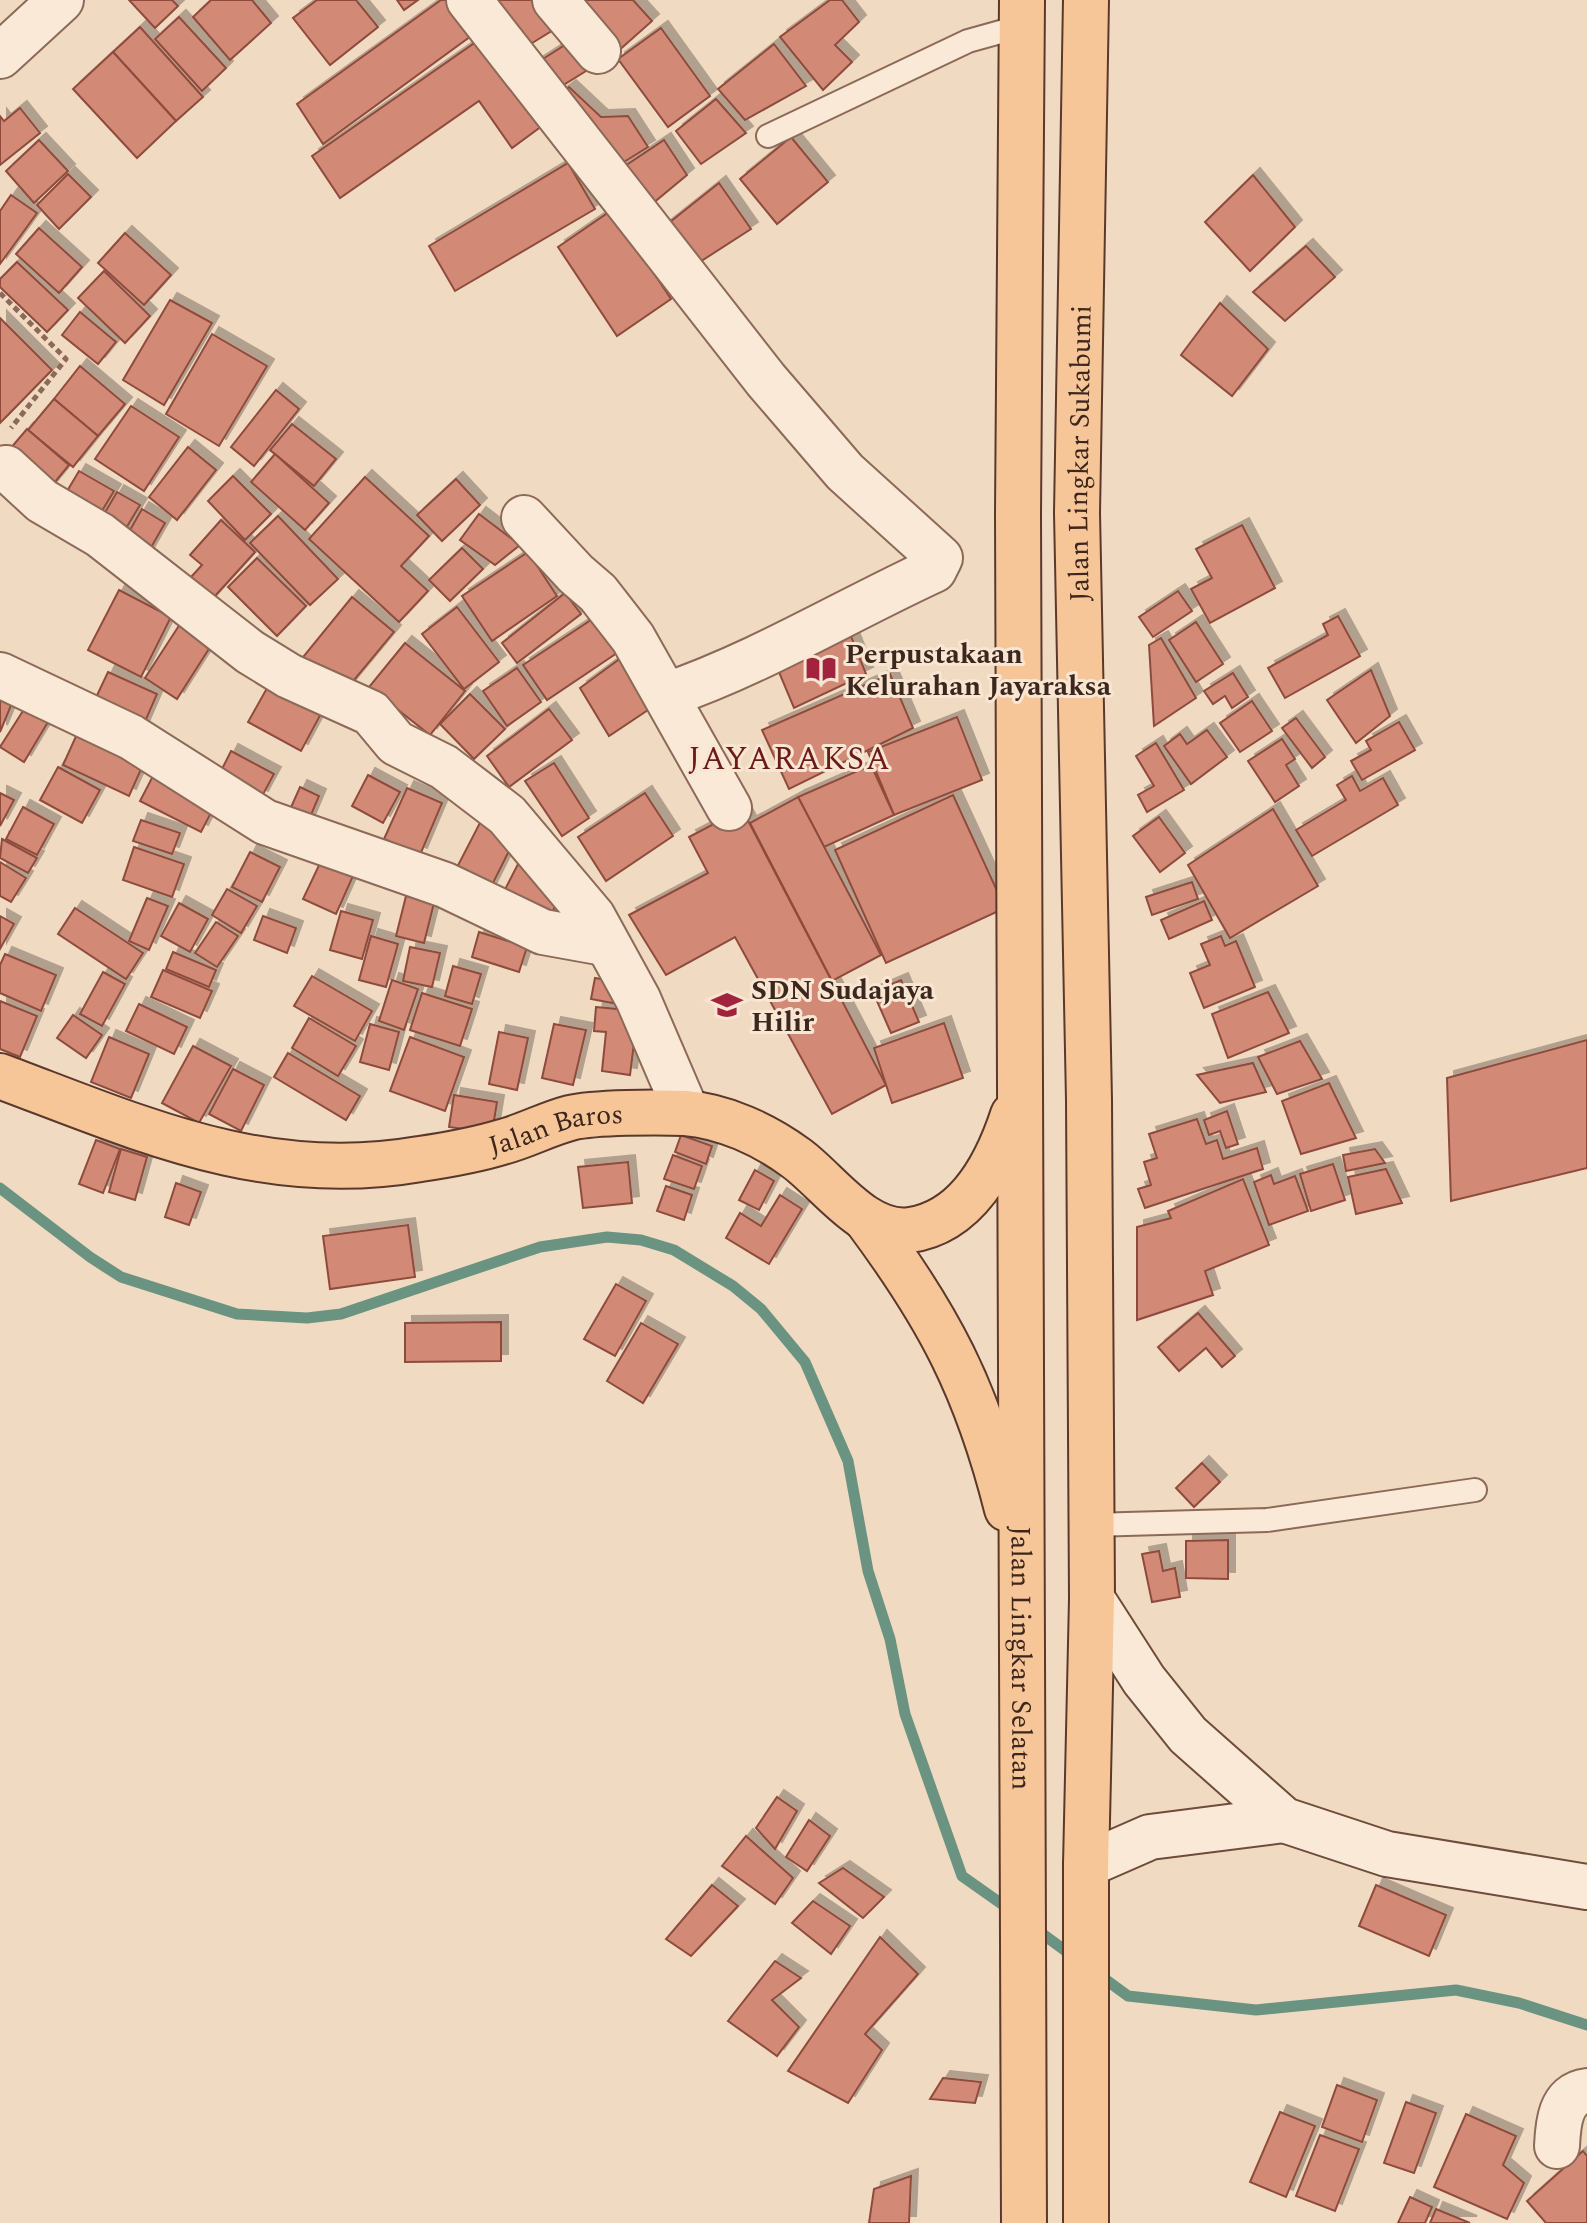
<svg xmlns="http://www.w3.org/2000/svg" width="1587" height="2223" viewBox="0 0 1587 2223" font-family="Spectral,serif">
  <style>
    .lines { fill: none; stroke-linecap: round; stroke-linejoin: round }
    .stream { stroke: #6b9381; stroke-width: 11 }
    .building { fill: #d28975; stroke: #8e4c3c; stroke-width: 2; filter: url(#shadow) }
    .lane-casing { stroke: #8d6958; stroke-width: 26 }
    .street-casing { stroke: #8d6958; stroke-width: 48 }
    .secondary-casing { stroke: #6f4b3b; stroke-width: 48 }
    .primary-casing { stroke: #5a392c; stroke-width: 48 }
    .path { stroke: #8d6958; stroke-width: 5; stroke-dasharray: 6 4; stroke-linecap: butt }
    .lane { stroke: #fbe9d7; stroke-width: 22 }
    .street { stroke: #fbe9d7; stroke-width: 44 }
    .secondary { stroke: #fbe9d7; stroke-width: 44 }
    .primary { stroke: #f7c698; stroke-width: 44 }
    .labels { text-anchor: middle; stroke-width: 6; stroke-linejoin: round; paint-order: stroke }
    .street-label { font-size: 28px; fill: #3c261d; stroke: #f8e6d3 }
    .poi-label { font-size: 28px; font-weight: bold; fill: #3c261d; stroke: #f8e6d3; text-anchor: start }
    .quarter-label { font-size: 32px; letter-spacing: 2px; fill: #6c1a19; stroke: #f8e6d3 }
  </style>
  <defs>
    <filter id="shadow"><feDropShadow dx="7" dy="-7" stdDeviation="0" flood-color="#0004"/></filter>
  </defs>
  <rect width="100%" height="100%" fill="#f1dac2"/>
  <g class="lines">
    <g class="stream">
      <path d="M0,1188L90,1257L121,1277L237,1314L307,1318L341,1314L540,1247L607,1237L641,1240L674,1250L733,1286L761,1309L805,1362L848,1461L868,1571L890,1639L905,1714L962,1876L1013,1912"/>
      <path d="M1033,1927L1074,1957"/>
      <path d="M1098,1974L1128,1996L1256,2010L1456,1990L1519,2003L1587,2025"/>
    </g>
  </g>
  <g class="building">
    <path d="M129,0H172L178,6L155,28Z"/>
    <path d="M211,0H252L271,23L230,60L193,17Z"/>
    <path d="M317,0H356L378,27L330,65L293,18Z"/>
    <path d="M397,0H418L404,10Z"/>
    <path d="M441,0H462L482,28L323,144L297,104Z"/>
    <path d="M480,0H545L563,24L516,53Z"/>
    <path d="M579,0H633L652,21L616,53Z"/>
    <path d="M830,0H842L859,22L835,45L852,62L823,90L780,37Z"/>
    <path d="M179,17L226,68L202,91L155,39Z"/>
    <path d="M140,27L203,97L176,121L113,52Z"/>
    <path d="M661,28L710,96L668,127L618,59Z"/>
    <path d="M486,35L546,123L512,148L479,101L340,198L312,156Z"/>
    <path d="M568,43L586,71L552,92L535,64Z"/>
    <path d="M774,44L806,86L745,120L718,89Z"/>
    <path d="M113,52L176,121L137,158L73,89Z"/>
    <path d="M569,87L601,117L628,116L648,147L611,170L556,97Z"/>
    <path d="M716,99L746,133L701,164L676,131Z"/>
    <path d="M20,108L40,133L0,165V116L4,121Z"/>
    <path d="M791,137L828,182L777,224L740,179Z"/>
    <path d="M39,140L68,171L34,203L6,171Z"/>
    <path d="M664,140L687,175L640,214L613,174Z"/>
    <path d="M568,163L595,209L455,291L429,246Z"/>
    <path d="M68,174L91,197L59,229L37,205Z"/>
    <path d="M1253,175L1295,227L1250,271L1205,222Z"/>
    <path d="M719,183L751,229L689,269L660,230Z"/>
    <path d="M11,195L37,213L0,264V211Z"/>
    <path d="M612,210L671,299L617,336L558,247Z"/>
    <path d="M39,228L82,267L59,293L16,254Z"/>
    <path d="M125,233L171,275L144,305L98,263Z"/>
    <path d="M1306,246L1335,277L1285,321L1253,292Z"/>
    <path d="M17,262L68,310L47,332L0,287V279Z"/>
    <path d="M104,271L150,316L125,343L78,298Z"/>
    <path d="M170,300L212,323L164,405L123,380Z"/>
    <path d="M1220,303L1268,349L1232,396L1181,355Z"/>
    <path d="M80,312L116,342L98,364L62,335Z"/>
    <path d="M0,318L52,370L0,423Z"/>
    <path d="M212,334L267,366L219,446L166,414Z"/>
    <path d="M80,366L125,404L98,436L54,399Z"/>
    <path d="M276,390L299,409L254,466L231,447Z"/>
    <path d="M54,399L98,436L73,467L28,430Z"/>
    <path d="M131,406L179,437L144,491L95,459Z"/>
    <path d="M292,424L336,459L314,486L270,450Z"/>
    <path d="M27,429L69,465L46,493L4,456Z"/>
    <path d="M188,447L216,470L177,520L149,497Z"/>
    <path d="M275,454L329,503L305,530L251,482Z"/>
    <path d="M79,471L114,491L94,524L60,503Z"/>
    <path d="M233,476L271,514L245,540L208,501Z"/>
    <path d="M365,477L429,536L401,566L428,591L399,622L309,539Z"/>
    <path d="M456,479L480,505L442,541L417,515Z"/>
    <path d="M117,492L140,505L119,540L97,526Z"/>
    <path d="M142,509L165,523L145,558L122,544Z"/>
    <path d="M479,514L520,545L495,565L460,540Z"/>
    <path d="M278,516L338,579L310,605L250,543Z"/>
    <path d="M221,520L255,552L205,607L182,587L202,565L190,555Z"/>
    <path d="M1242,525L1275,588L1210,623L1191,589L1212,578L1196,549Z"/>
    <path d="M462,548L483,569L450,601L429,580Z"/>
    <path d="M528,552L557,596L492,641L462,596Z"/>
    <path d="M257,558L306,606L277,636L228,587Z"/>
    <path d="M119,590L171,617L141,677L88,650Z"/>
    <path d="M1178,591L1192,611L1153,637L1139,617Z"/>
    <path d="M565,593L581,614L517,663L502,643Z"/>
    <path d="M352,597L394,632L340,697L299,662Z"/>
    <path d="M457,607L499,662L464,689L422,634Z"/>
    <path d="M1338,616L1360,656L1285,698L1268,668L1328,635L1323,624Z"/>
    <path d="M594,618L617,653L547,700L523,665Z"/>
    <path d="M1196,622L1223,664L1196,682L1169,640Z"/>
    <path d="M180,624L212,644L177,699L145,678Z"/>
    <path d="M849,631L866,674L794,708L776,665Z"/>
    <path d="M1161,638L1196,698L1154,726L1149,645Z"/>
    <path d="M405,643L465,691L430,735L369,687Z"/>
    <path d="M625,655L657,704L609,736L580,688Z"/>
    <path d="M517,668L541,702L507,726L483,691Z"/>
    <path d="M1371,670L1390,716L1356,743L1327,700Z"/>
    <path d="M108,672L157,694L141,731L91,708Z"/>
    <path d="M1233,673L1248,697L1232,708L1225,696L1213,704L1204,691Z"/>
    <path d="M890,674L913,728L789,789L762,730Z"/>
    <path d="M271,681L323,710L301,751L248,722Z"/>
    <path d="M0,683L17,691L0,732Z"/>
    <path d="M470,694L505,729L474,759L440,724Z"/>
    <path d="M1252,701L1272,731L1240,752L1220,723Z"/>
    <path d="M28,703L51,717L24,762L0,747Z"/>
    <path d="M549,709L572,740L509,787L487,756Z"/>
    <path d="M957,717L982,780L894,815L868,752Z"/>
    <path d="M1296,718L1325,757L1312,768L1282,728Z"/>
    <path d="M1399,722L1415,750L1362,780L1351,761L1371,750L1366,741Z"/>
    <path d="M1207,730L1227,757L1191,784L1164,746L1180,734L1187,744Z"/>
    <path d="M77,734L143,765L129,796L63,765Z"/>
    <path d="M1282,739L1295,759L1286,765L1299,786L1275,802L1248,761Z"/>
    <path d="M1156,743L1184,790L1147,812L1138,795L1154,786L1136,756Z"/>
    <path d="M231,751L274,774L261,798L219,775Z"/>
    <path d="M554,763L589,818L562,836L525,781Z"/>
    <path d="M871,765L894,815L824,847L798,797Z"/>
    <path d="M58,767L100,790L82,823L40,800Z"/>
    <path d="M154,774L215,805L201,832L140,801Z"/>
    <path d="M368,775L400,792L383,823L352,806Z"/>
    <path d="M1352,776L1360,791L1383,778L1398,805L1312,856L1296,830L1346,800L1337,785Z"/>
    <path d="M300,787L319,796L308,822L288,814Z"/>
    <path d="M407,788L442,803L420,855L384,839Z"/>
    <path d="M0,793L14,800L0,826Z"/>
    <path d="M645,793L673,836L606,881L578,837Z"/>
    <path d="M953,795L1005,908L886,963L835,850Z"/>
    <path d="M798,797L881,955L832,981L750,823Z"/>
    <path d="M23,807L54,824L37,855L6,839Z"/>
    <path d="M742,809L886,1085L832,1114L735,937L666,975L629,915L708,873L689,837Z"/>
    <path d="M1273,809L1318,886L1230,938L1188,865Z"/>
    <path d="M484,815L518,833L487,895L452,877Z"/>
    <path d="M1159,817L1185,853L1160,872L1133,836Z"/>
    <path d="M141,820L180,833L172,854L133,841Z"/>
    <path d="M2,839L37,858L28,873L0,858Z"/>
    <path d="M134,847L184,864L172,897L123,880Z"/>
    <path d="M250,852L280,867L262,902L232,887Z"/>
    <path d="M321,861L353,876L336,914L303,899Z"/>
    <path d="M0,862L26,878L11,902L0,896Z"/>
    <path d="M518,864L565,888L549,918L496,907Z"/>
    <path d="M1192,882L1198,899L1152,915L1146,897Z"/>
    <path d="M227,889L257,906L241,933L212,915Z"/>
    <path d="M406,896L434,903L424,943L396,936Z"/>
    <path d="M147,898L168,906L149,950L129,941Z"/>
    <path d="M1204,901L1212,920L1169,939L1161,920Z"/>
    <path d="M179,903L208,919L190,952L161,936Z"/>
    <path d="M75,908L143,953L126,979L58,934Z"/>
    <path d="M341,911L373,920L362,959L330,950Z"/>
    <path d="M0,916L14,924L0,949Z"/>
    <path d="M263,916L296,928L287,953L254,940Z"/>
    <path d="M216,922L238,936L217,967L195,953Z"/>
    <path d="M479,932L527,947L519,972L472,957Z"/>
    <path d="M371,936L398,944L386,987L359,980Z"/>
    <path d="M1221,936L1225,946L1236,941L1255,987L1204,1008L1190,973L1210,965L1201,944Z"/>
    <path d="M410,947L440,953L432,987L403,981Z"/>
    <path d="M173,952L216,970L209,987L166,969Z"/>
    <path d="M5,954L56,975L41,1011L0,993V965Z"/>
    <path d="M453,966L481,974L472,1004L445,996Z"/>
    <path d="M163,970L212,991L200,1018L151,997Z"/>
    <path d="M103,972L125,984L102,1026L80,1014Z"/>
    <path d="M312,976L372,1011L355,1041L294,1006Z"/>
    <path d="M595,978L627,983L623,1005L591,999Z"/>
    <path d="M392,980L418,989L404,1030L379,1021Z"/>
    <path d="M901,980L919,1022L891,1033L873,992Z"/>
    <path d="M1268,992L1289,1033L1228,1058L1212,1014Z"/>
    <path d="M422,993L472,1009L460,1046L410,1030Z"/>
    <path d="M0,1001L37,1016L20,1057L0,1049Z"/>
    <path d="M139,1004L187,1027L174,1054L126,1031Z"/>
    <path d="M596,1007L638,1011L630,1075L602,1071L606,1032L594,1031Z"/>
    <path d="M73,1015L102,1035L86,1058L57,1038Z"/>
    <path d="M309,1018L356,1046L338,1076L292,1048Z"/>
    <path d="M944,1023L963,1078L892,1103L874,1048Z"/>
    <path d="M370,1024L399,1032L389,1070L360,1062Z"/>
    <path d="M554,1024L586,1030L573,1085L542,1078Z"/>
    <path d="M499,1032L528,1038L517,1090L489,1084Z"/>
    <path d="M109,1037L149,1054L131,1098L91,1082Z"/>
    <path d="M410,1037L464,1057L445,1111L390,1091Z"/>
    <path d="M1587,1040V1168L1451,1201L1447,1078Z"/>
    <path d="M1300,1041L1322,1079L1277,1094L1258,1057Z"/>
    <path d="M193,1046L231,1066L199,1123L162,1103Z"/>
    <path d="M288,1053L360,1096L346,1120L274,1077Z"/>
    <path d="M1253,1063L1266,1092L1220,1103L1197,1075Z"/>
    <path d="M233,1069L264,1085L241,1131L209,1114Z"/>
    <path d="M1329,1083L1356,1138L1301,1154L1282,1101Z"/>
    <path d="M454,1095L497,1102L492,1133L449,1127Z"/>
    <path d="M1227,1111L1238,1144L1226,1148L1220,1131L1209,1135L1204,1120Z"/>
    <path d="M1197,1119L1206,1144L1217,1140L1223,1159L1257,1148L1263,1169L1145,1208L1138,1189L1151,1185L1144,1162L1157,1158L1149,1134Z"/>
    <path d="M681,1135L712,1146L706,1164L675,1152Z"/>
    <path d="M96,1140L120,1149L103,1193L79,1184Z"/>
    <path d="M121,1149L147,1157L135,1200L109,1192Z"/>
    <path d="M1375,1149L1385,1163L1346,1171L1343,1155Z"/>
    <path d="M673,1155L702,1166L694,1189L664,1179Z"/>
    <path d="M628,1162L632,1203L583,1208L578,1167Z"/>
    <path d="M1333,1164L1345,1200L1311,1211L1300,1174Z"/>
    <path d="M1386,1169L1402,1203L1356,1214L1348,1177Z"/>
    <path d="M755,1170L774,1181L759,1210L739,1200Z"/>
    <path d="M1271,1175L1274,1184L1295,1176L1308,1211L1269,1225L1254,1182Z"/>
    <path d="M1243,1179L1269,1245L1205,1271L1213,1295L1137,1320V1227L1171,1218L1168,1211Z"/>
    <path d="M176,1183L201,1192L189,1225L165,1217Z"/>
    <path d="M666,1186L692,1195L684,1220L657,1211Z"/>
    <path d="M780,1195L802,1209L769,1264L726,1238L740,1213L761,1226Z"/>
    <path d="M408,1225L415,1277L330,1289L323,1236Z"/>
    <path d="M616,1284L646,1301L615,1356L584,1339Z"/>
    <path d="M1198,1313L1235,1356L1222,1367L1206,1348L1179,1371L1158,1347Z"/>
    <path d="M501,1322V1361L405,1362V1323Z"/>
    <path d="M641,1323L678,1344L643,1403L607,1381Z"/>
    <path d="M1202,1463L1220,1482L1194,1507L1176,1488Z"/>
    <path d="M1228,1540V1579L1186,1578V1541Z"/>
    <path d="M1159,1551L1163,1571L1175,1568L1180,1597L1152,1602L1142,1554Z"/>
    <path d="M777,1797L797,1811L775,1849L756,1828Z"/>
    <path d="M809,1820L830,1836L807,1871L786,1857Z"/>
    <path d="M746,1836L793,1878L775,1904L722,1866Z"/>
    <path d="M843,1868L884,1897L863,1918L819,1883Z"/>
    <path d="M712,1885L738,1906L691,1956L666,1939Z"/>
    <path d="M1376,1885L1446,1915L1429,1956L1359,1926Z"/>
    <path d="M813,1901L850,1926L831,1954L792,1923Z"/>
    <path d="M880,1937L918,1974L865,2034L882,2050L848,2103L788,2071Z"/>
    <path d="M775,1961L801,1978L772,2000L799,2027L777,2056L728,2021Z"/>
    <path d="M943,2078L981,2082L975,2103L930,2099Z"/>
    <path d="M1337,2085L1377,2100L1362,2142L1322,2127Z"/>
    <path d="M1406,2102L1436,2113L1414,2173L1384,2163Z"/>
    <path d="M1280,2112L1315,2126L1286,2197L1250,2182Z"/>
    <path d="M1466,2114L1516,2136L1503,2165L1524,2183L1507,2219L1434,2187Z"/>
    <path d="M1320,2135L1359,2149L1335,2211L1296,2196Z"/>
    <path d="M1583,2151L1587,2156V2223H1546L1527,2201Z"/>
    <path d="M911,2176L909,2223H869L874,2189Z"/>
    <path d="M1410,2197L1432,2207L1425,2223H1398Z"/>
    <path d="M1436,2209L1470,2223H1430Z"/>
  </g>
  <g class="lines">
    <g class="lane-casing">
      <g id="lane">
        <path d="M768,136L968,41L1022,26"/>
        <path d="M1091,1525L1267,1520L1475,1490"/>
      </g>
    </g>
    <g class="street-casing">
      <g id="street">
        <path d="M469,0L766,380L845,472L940,558L934,570C845,611 760,663 667,695"/>
        <path d="M555,0L598,51"/>
        <path d="M0,56L61,0"/>
        <path d="M6,468L42,501L100,535L250,652L289,676L371,713L396,743L444,767L507,815L593,917L638,999L687,1113"/>
        <path d="M524,518L576,574L598,593L633,638L729,808"/>
        <path d="M0,675L131,737L265,822L445,885L543,932L604,943"/>
        <path d="M1557,2146C1558,2124 1560,2094 1587,2091"/>
      </g>
    </g>
    <g class="secondary-casing">
      <g id="secondary">
        <path d="M1092,1599L1144,1680L1188,1735L1284,1820L1387,1854L1587,1887"/>
        <path d="M1086,1865L1150,1837L1284,1820"/>
      </g>
    </g>
    <g class="primary-casing">
      <g id="primary">
        <path id="s1" d="M1022,0L1018,514L1024,2223"/>
        <path id="s2" d="M0,1076C142,1129 264,1186 420,1159C447,1155 476,1150 502,1142C525,1136 547,1124 570,1118C594,1112 659,1112 685,1113C724,1116 765,1135 796,1158C828,1181 864,1236 910,1230C967,1222 997,1164 1013,1115"/>
        <path d="M866,1219C939,1317 977,1389 1007,1509"/>
        <path id="s3" d="M1086,2223V1865L1092,1599L1089,1100L1077,513L1086,0"/>
      </g>
    </g>
    <path class="path" d="M0,293L66,359L11,428"/>
    <use href="#lane" class="lane"/>
    <use href="#street" class="street"/>
    <use href="#secondary" class="secondary"/>
    <use href="#primary" class="primary"/>
  </g>
  <defs>
    <g id="library-bare" transform="scale(2.4)"><path d="M-6-4Q-3-5.5-.7-3.5V5Q-3 3-6 4ZM6-4Q3-5.5 .7-3.5V5Q3 3 6 4Z" fill="#a1233d" stroke="#f8e6d3" stroke-width="2.5" paint-order="stroke"/></g>
    <g id="school-bare" transform="scale(2.4)"><path d="M0-5L7-2L0 1L-7-2ZM-4 1L0 2.5L4 1V4Q0 6-4 4Z" fill="#a1233d" stroke="#f8e6d3" stroke-width="2.5" paint-order="stroke"/></g>
  </defs>
  <g fill-rule="evenodd">
    <use href="#library-bare" x="821" y="669"/>
    <use href="#school-bare" x="727" y="1005"/>
  </g>
  <g class="labels">
    <g class="street-label">
      <text dy="10" stroke="none"><textPath href="#s3" startOffset="1770">Jalan Lingkar Sukabumi</textPath></text>
      <text dy="10" stroke="none"><textPath href="#s2" startOffset="574">Jalan Baros</textPath></text>
      <text dy="10" stroke="none"><textPath href="#s1" startOffset="1658">Jalan Lingkar Selatan</textPath></text>
    </g>
    <g class="poi-label">
      <text x="845" y="663">Perpustakaan<tspan x="845" dy="32">Kelurahan Jayaraksa</tspan></text>
      <text x="751" y="999">SDN Sudajaya<tspan x="751" dy="32">Hilir</tspan></text>
    </g>
    <g class="quarter-label">
      <text x="790" y="769">JAYARAKSA</text>
    </g>
  </g>
</svg>
